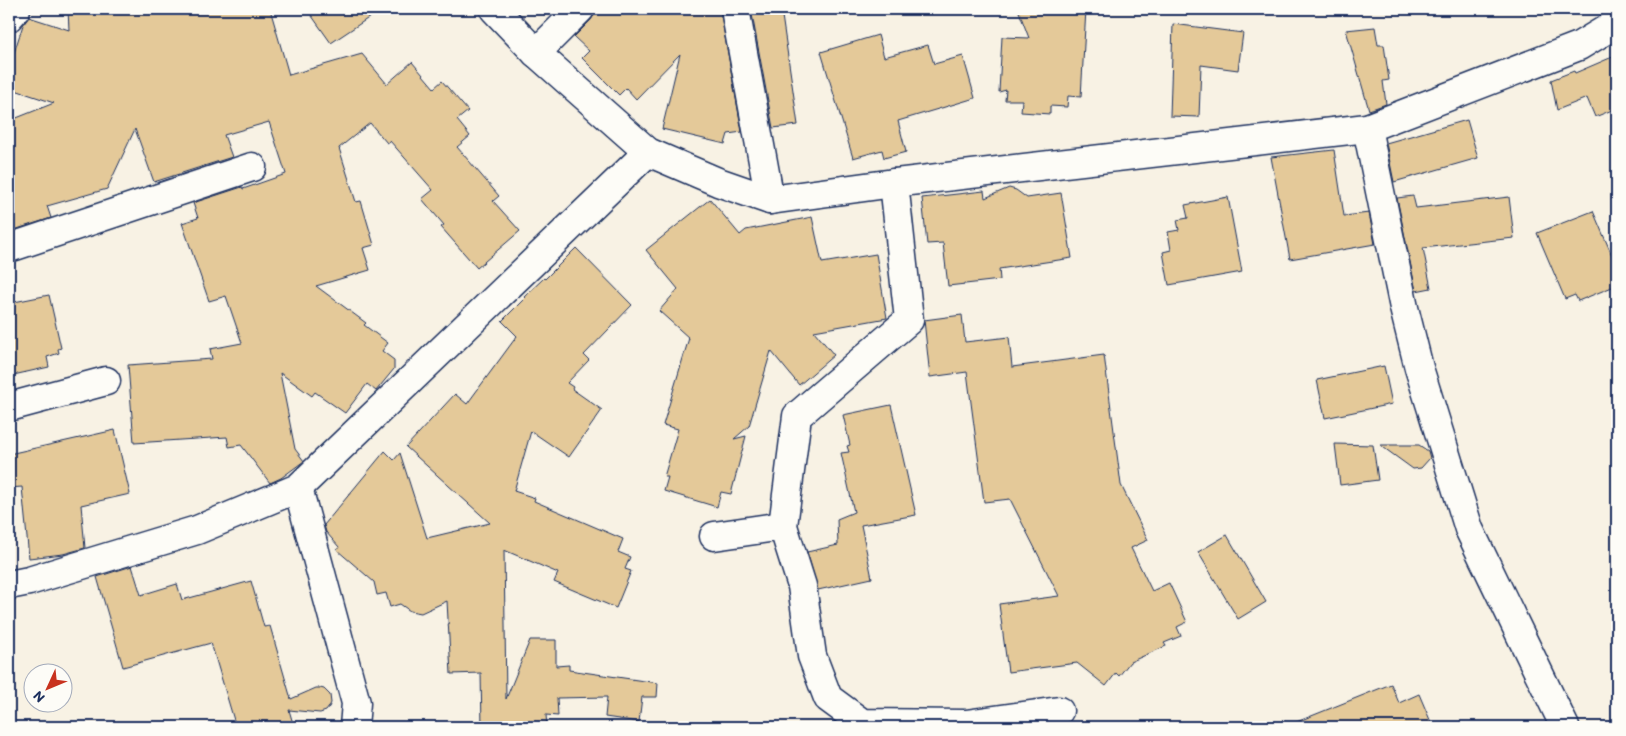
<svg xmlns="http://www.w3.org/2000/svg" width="1626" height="736" viewBox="0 0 1626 736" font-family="Itim,sans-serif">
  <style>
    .building { fill: #e4c999; stroke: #1b2f5e }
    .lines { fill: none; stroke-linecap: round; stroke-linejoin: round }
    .minor-casing { stroke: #1b2f5e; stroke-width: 31 }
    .minor { stroke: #fdfcf7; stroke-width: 28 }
  </style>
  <rect width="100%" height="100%" fill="#f8f2e4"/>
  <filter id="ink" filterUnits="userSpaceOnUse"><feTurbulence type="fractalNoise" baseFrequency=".02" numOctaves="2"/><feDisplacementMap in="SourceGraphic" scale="10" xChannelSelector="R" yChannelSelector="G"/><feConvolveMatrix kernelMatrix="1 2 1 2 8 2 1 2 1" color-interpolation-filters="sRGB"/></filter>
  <g filter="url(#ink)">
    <g class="building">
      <path d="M68,9H270L289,75L362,54L387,84L412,62L434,88L442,81L468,111L457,120L470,136L457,147L499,196L493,201L520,231L477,268L441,227L444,225L422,199L433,190L390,141L387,143L370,123L339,148L356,202L361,201L374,245L363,248L370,270L316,286L366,323L364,325L388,343L382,351L394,360V369L376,391L367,384L345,413L315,392L312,396L280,373L295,449L304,461L281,478L270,483L241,445L229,447L227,437L134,443L128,365L212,359L210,349L242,343L226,296L209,301L182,223L198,218L193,203L242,187L243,189L286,174L269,122L224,135L232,157L154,182L135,129L107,189L47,206L51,218L14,230L9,215V121L54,103L9,88V68L23,25L29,17L69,30Z"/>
      <path d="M307,9H382L331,43Z"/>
      <path d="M598,9H720L742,132L728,134L725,144L662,129L680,54L636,99L626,88L619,95L582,58L589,51L574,37L591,20Z"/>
      <path d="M751,9H781L798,125L773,128Z"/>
      <path d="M1018,9H1086L1081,97L1068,96L1067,107L1050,106V114L1021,112L1022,100H1005L1006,90L999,92L1002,37L1029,38Z"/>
      <path d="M1173,24L1243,33L1238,70L1201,65L1199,117L1170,116Z"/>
      <path d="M1375,27L1378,45H1384L1389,80L1383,81L1386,104L1369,110L1346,30Z"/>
      <path d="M878,35L884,57L928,45L934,64L963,56L975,98L898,121L906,152L884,158L882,150L853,158L821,52Z"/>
      <path d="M1617,55V108L1595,117L1587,98L1557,110L1551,80L1574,71L1575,73Z"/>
      <path d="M1467,120L1478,158L1394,182L1386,143Z"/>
      <path d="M1334,150L1344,216L1369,213L1375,244L1290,259L1271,157Z"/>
      <path d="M1009,188L1016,190L1027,198L1061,193L1072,258L999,269L1000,280L948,286L943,243L927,244L922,198L984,191L985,198Z"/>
      <path d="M1413,196L1416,208L1509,197L1514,238L1423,248L1431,288L1416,291L1397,198Z"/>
      <path d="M1228,197L1242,272L1169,285L1163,252L1171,250L1168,232L1179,230L1177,220L1188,218L1185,205Z"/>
      <path d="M710,199L740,235L746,230L812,217L822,263L876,254L887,318L814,331L834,355L799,385L771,351L749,426L734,439L746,436L731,494L721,492L717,507L664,491L668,477H664L678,429L663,425L689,338L659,311L678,289L646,250Z"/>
      <path d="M1593,211L1617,267V285L1578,301L1575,295L1565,299L1537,233Z"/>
      <path d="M576,248L632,305L584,355L589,360L567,383L573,387L572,389L602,410L569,457L531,431L514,491L535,498L534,501L623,539L618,552L630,557L625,569L631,571L616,608L554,582L558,573L504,550L506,699L530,640H556V666L569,665V670L658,683L657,697H642L639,722L605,717L607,697L557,698L558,716L546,715L547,727H482L481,673L451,674L447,601L421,613L410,611L400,604L390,607L386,593L377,595L374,582L337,550L339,547L326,532L324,525L385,451L394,460L400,453L427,538L490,523L406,447L455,394L467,404L517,336L502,321L525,298L524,297L544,278L545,279Z"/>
      <path d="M49,295L61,348L58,349L59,353L47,357L49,367L9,376V303Z"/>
      <path d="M962,315L965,342L1009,337L1012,367L1104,355L1121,485L1148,540L1131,548L1152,591L1169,583L1187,622L1177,627L1181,636L1164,643L1166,646L1130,662L1119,676L1116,673L1106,686L1077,663L1008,672L999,604L1059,596L1010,499L984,502L967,372L930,377L924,320Z"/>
      <path d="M1384,366L1392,404L1325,418L1317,380Z"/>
      <path d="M891,405L916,515L861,525L872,578L818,590L807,552L838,545L837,519L854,512L841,453L849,452L847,446L850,445L843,415Z"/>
      <path d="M115,430L130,494L81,505L85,548L63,554L29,558L22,487L9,488V454Z"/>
      <path d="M1335,444L1373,445L1378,480L1340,485Z"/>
      <path d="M1380,445H1419L1428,451L1430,458L1421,468L1413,469Z"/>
      <path d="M1227,535L1266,602L1238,619L1198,552Z"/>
      <path d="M132,566L141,595L177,584L182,600L251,581L264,627L270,626L291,699L316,688H320L324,689L330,695L331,703L329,707L326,711L320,713L289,710L294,727H236L211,643L123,667L97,577Z"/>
      <path d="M1391,684L1399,703L1419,694L1433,727H1289V725Z"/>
    </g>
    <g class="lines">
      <g class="minor-casing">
        <g id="minor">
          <path d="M494,9L536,53L648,152L718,182L770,200L894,183L1367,128L1579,46L1617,23"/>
          <path d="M735,9L770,200"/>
          <path d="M9,17L16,9"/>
          <path d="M536,53L580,9"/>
          <path d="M1367,128L1404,308L1419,368L1469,529L1565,727"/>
          <path d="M894,183L909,320L797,416L783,526L802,586L812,656L828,698L862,723L966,724L1059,711"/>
          <path d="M9,248L252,167"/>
          <path d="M9,407L106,381"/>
          <path d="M298,488L356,703L354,727"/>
          <path d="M714,536L783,526"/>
          <path d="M9,585L29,581L197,530L298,488L648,152"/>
        </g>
      </g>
      <use href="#minor" class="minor"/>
    </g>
  </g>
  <rect width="1626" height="736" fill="none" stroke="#fdfcf7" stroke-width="30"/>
  <rect x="15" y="15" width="1596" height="706" fill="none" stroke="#1b2f5e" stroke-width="2" filter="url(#ink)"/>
  <g transform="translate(48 688) rotate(226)"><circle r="24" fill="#fdfcf7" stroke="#a3aaba"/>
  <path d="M0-4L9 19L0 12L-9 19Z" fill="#c8321e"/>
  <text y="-8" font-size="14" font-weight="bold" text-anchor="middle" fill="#1b2f5e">N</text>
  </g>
</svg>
